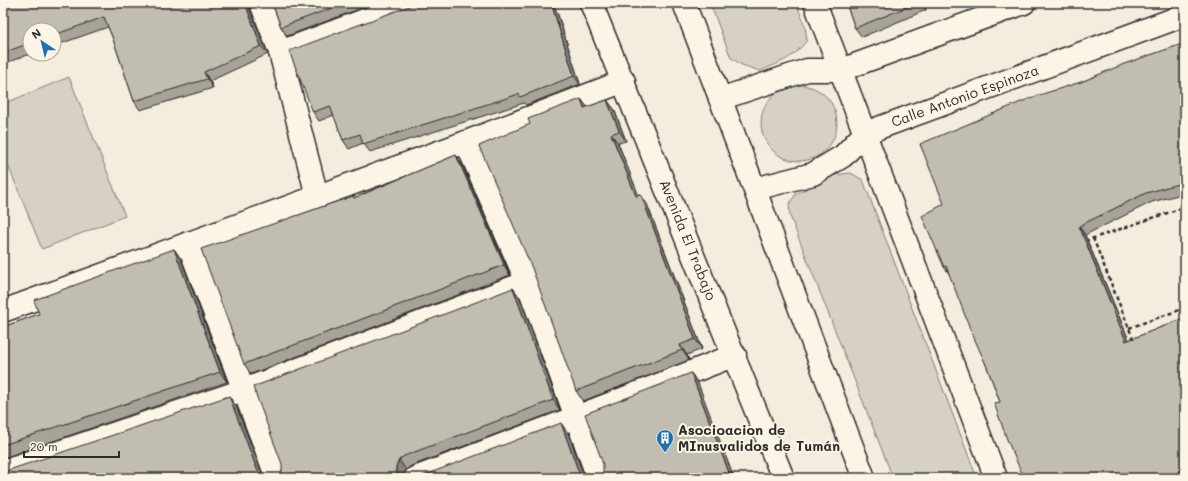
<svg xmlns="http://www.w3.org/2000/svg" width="1188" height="481" viewBox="0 0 1188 481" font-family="Mali,sans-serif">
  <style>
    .green { fill: #d6d1c4; stroke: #807e78 }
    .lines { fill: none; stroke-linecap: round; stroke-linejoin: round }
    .minor-casing { stroke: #2b2b2b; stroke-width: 25 }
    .path { stroke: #2b2b2b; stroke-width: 2.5; stroke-dasharray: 4 3; stroke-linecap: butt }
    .minor { stroke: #fcf5e5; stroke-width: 22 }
    .wall { fill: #a7a398; stroke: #2b2b2b }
    .shaded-wall { fill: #88847c; stroke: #2b2b2b }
    .building { fill: #c2bdb1; stroke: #2b2b2b }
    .labels { text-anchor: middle; stroke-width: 4; stroke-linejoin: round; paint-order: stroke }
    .street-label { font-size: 14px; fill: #2b2b2b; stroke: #fcf5e5 }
    .poi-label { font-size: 14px; font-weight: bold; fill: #2b2b2b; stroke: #fcf5e5; text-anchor: start }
  </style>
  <rect width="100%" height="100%" fill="#f4edde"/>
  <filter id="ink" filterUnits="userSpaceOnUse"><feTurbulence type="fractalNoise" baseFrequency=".025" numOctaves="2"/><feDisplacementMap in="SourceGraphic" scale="8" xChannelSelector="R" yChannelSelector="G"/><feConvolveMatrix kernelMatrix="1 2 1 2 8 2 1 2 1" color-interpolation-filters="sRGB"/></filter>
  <g filter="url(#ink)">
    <g class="green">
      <path d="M710,3H796L805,26L807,40C793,59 781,62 760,71L742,65L731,58Z"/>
      <path d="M69,77L125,216L42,249L3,153V104Z"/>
      <circle cx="799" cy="123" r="38"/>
      <path d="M851,173L863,180L977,478H893L790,216L789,204L796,194L834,175Z"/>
    </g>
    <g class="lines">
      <g class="minor-casing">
        <g id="minor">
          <path d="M261,3L280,52L317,196"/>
          <path d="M591,3L783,478"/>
          <path d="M684,3L864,478"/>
          <path d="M815,3L996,478"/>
          <path d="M280,52L410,3"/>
          <path d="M720,99L807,70H841L1024,3"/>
          <path d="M466,142L527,282L598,478"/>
          <path d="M755,189L813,174L843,156L865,133L1185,15"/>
          <path d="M188,243L277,478"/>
          <path d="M3,311L466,142L624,81"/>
          <path d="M3,471L244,390L527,282"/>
          <path d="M415,478L576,417L735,355"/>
        </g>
      </g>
      <g class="path">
        <path d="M1093,238L1134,341"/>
        <path d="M1085,241L1185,207"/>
        <path d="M1129,328L1185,308"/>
      </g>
      <use href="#minor" class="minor"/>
    </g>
    <g class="wall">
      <path d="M3,3L249,7L268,54L210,81L213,88L140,110L134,101L113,39L108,27L54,46V30H30V54L3,64Z"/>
      <path d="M272,3H375L287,36L281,27Z"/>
      <path d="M412,3H553L558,15L580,84L526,105L524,103L370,152L363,143L349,149L343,140L334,115L319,121L313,112L409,6Z"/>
      <path d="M846,3H924L926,10L862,37L855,28Z"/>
      <path d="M1185,43V193L1152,202L1085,235L1129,340L1185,318V478H1024L1000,402L987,367L950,275L944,267V204L1081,82Z"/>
      <path d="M581,99L587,107L607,100L614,109L626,141L618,143L638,195L647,204L702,349L687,355L689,360L583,401L576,391Z"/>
      <path d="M456,155L462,165L510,275L251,374L244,364L353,196L354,198Z"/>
      <path d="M174,249L181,259L227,382L3,458V327L39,314Z"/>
      <path d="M513,288L520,298L560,410L411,466L406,470L403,476V478H277Z"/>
    </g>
    <g class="shaded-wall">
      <path d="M245,3H249V7L268,54L261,46Z"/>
      <path d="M551,3H553L558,15L580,84L574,76Z"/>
      <path d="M921,3H924L926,10Z"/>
      <path d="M204,72L210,81L213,88L207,79Z"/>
      <path d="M581,99L588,108H584Z"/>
      <path d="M607,100L614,109L626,141L619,131Z"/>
      <path d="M611,134L618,143L643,206L636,196Z"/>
      <path d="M456,155L462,165L510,275L504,265Z"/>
      <path d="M641,195L647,204L702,349L695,339Z"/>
      <path d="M1079,226L1085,235L1133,350L1126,341Z"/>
      <path d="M174,249L181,259L227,382L220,372Z"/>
      <path d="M513,288L520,298L560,410L553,400Z"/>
      <path d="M680,345L687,355L689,360L682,350Z"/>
      <path d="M691,373L698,383L734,478H731Z"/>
      <path d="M229,396L236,406L264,478H262L258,472Z"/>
      <path d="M561,423L568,433L585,478H583L579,473Z"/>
      <path d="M399,460L406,470L403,476V478H400L396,472V466Z"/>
    </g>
    <g class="building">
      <path d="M3,3H245L261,46L204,72L207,79L134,101L113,39L104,17L54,35V30H30V43L3,53Z"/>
      <path d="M272,3H345L281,27Z"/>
      <path d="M412,3H551L574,76L520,97L519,94L363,144L360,134L343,140L330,106L313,112L289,51L409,6Z"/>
      <path d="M846,3H917L855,28Z"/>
      <path d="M1185,43V182L1146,193L1079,226L1126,341L1185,318V469L1178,472L1180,478H1024L1008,442L994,403L1000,402L987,367L971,331L946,266L944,267L922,216L944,204L920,144L1033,97L1081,82L1124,64Z"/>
      <path d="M581,99L584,108L607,100L619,131L611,134L636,196L641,195L695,339L680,345L682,350L576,391L532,268L479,146L530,124L528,119Z"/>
      <path d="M456,155L504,265L244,364L201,249L353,196L354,198Z"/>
      <path d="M174,249L220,372L3,445V327L39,314L34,300Z"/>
      <path d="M513,288L553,400L404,456L399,460L396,466V472L400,477L401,478H277L280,476L282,470V464L253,387Z"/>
      <path d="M691,373L731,478H597L601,476L603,471V464L585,414Z"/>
      <path d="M229,396L258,472L263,478H3V472Z"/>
      <path d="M561,423L579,473L584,478H417Z"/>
    </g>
  </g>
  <defs>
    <g id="building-pin" transform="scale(0.9)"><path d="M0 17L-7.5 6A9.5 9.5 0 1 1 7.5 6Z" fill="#1f6fb2" stroke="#fcf5e5"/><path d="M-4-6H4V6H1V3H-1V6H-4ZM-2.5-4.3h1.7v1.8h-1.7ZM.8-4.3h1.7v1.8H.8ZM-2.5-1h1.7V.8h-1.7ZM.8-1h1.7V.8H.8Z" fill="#fff"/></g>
  </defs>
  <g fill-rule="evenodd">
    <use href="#building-pin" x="665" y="438"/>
  </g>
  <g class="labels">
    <g class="street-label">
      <text transform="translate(965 96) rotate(-20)" y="5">Calle Antonio Espinoza</text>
      <text transform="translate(688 240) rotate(68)" y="5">Avenida El Trabajo</text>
    </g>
    <g class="poi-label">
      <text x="678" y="435">Asocioacion de<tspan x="678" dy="16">MInusvalidos de Tumán</tspan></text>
    </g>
  </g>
  <rect width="1188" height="481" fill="none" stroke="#fcf5e5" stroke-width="16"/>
  <rect x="8" y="8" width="1172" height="465" fill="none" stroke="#2b2b2b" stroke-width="1.5" filter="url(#ink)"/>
  <g transform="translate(42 42) rotate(325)"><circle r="19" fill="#fcf5e5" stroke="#a8a49b"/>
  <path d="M0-3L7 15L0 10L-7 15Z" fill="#1f6fb2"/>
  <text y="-6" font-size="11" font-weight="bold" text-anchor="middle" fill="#2b2b2b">N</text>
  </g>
  <path d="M24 451v6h95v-6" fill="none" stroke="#2b2b2b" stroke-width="2"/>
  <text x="30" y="451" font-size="12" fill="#2b2b2b" stroke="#fcf5e5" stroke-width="3" paint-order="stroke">20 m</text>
</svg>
